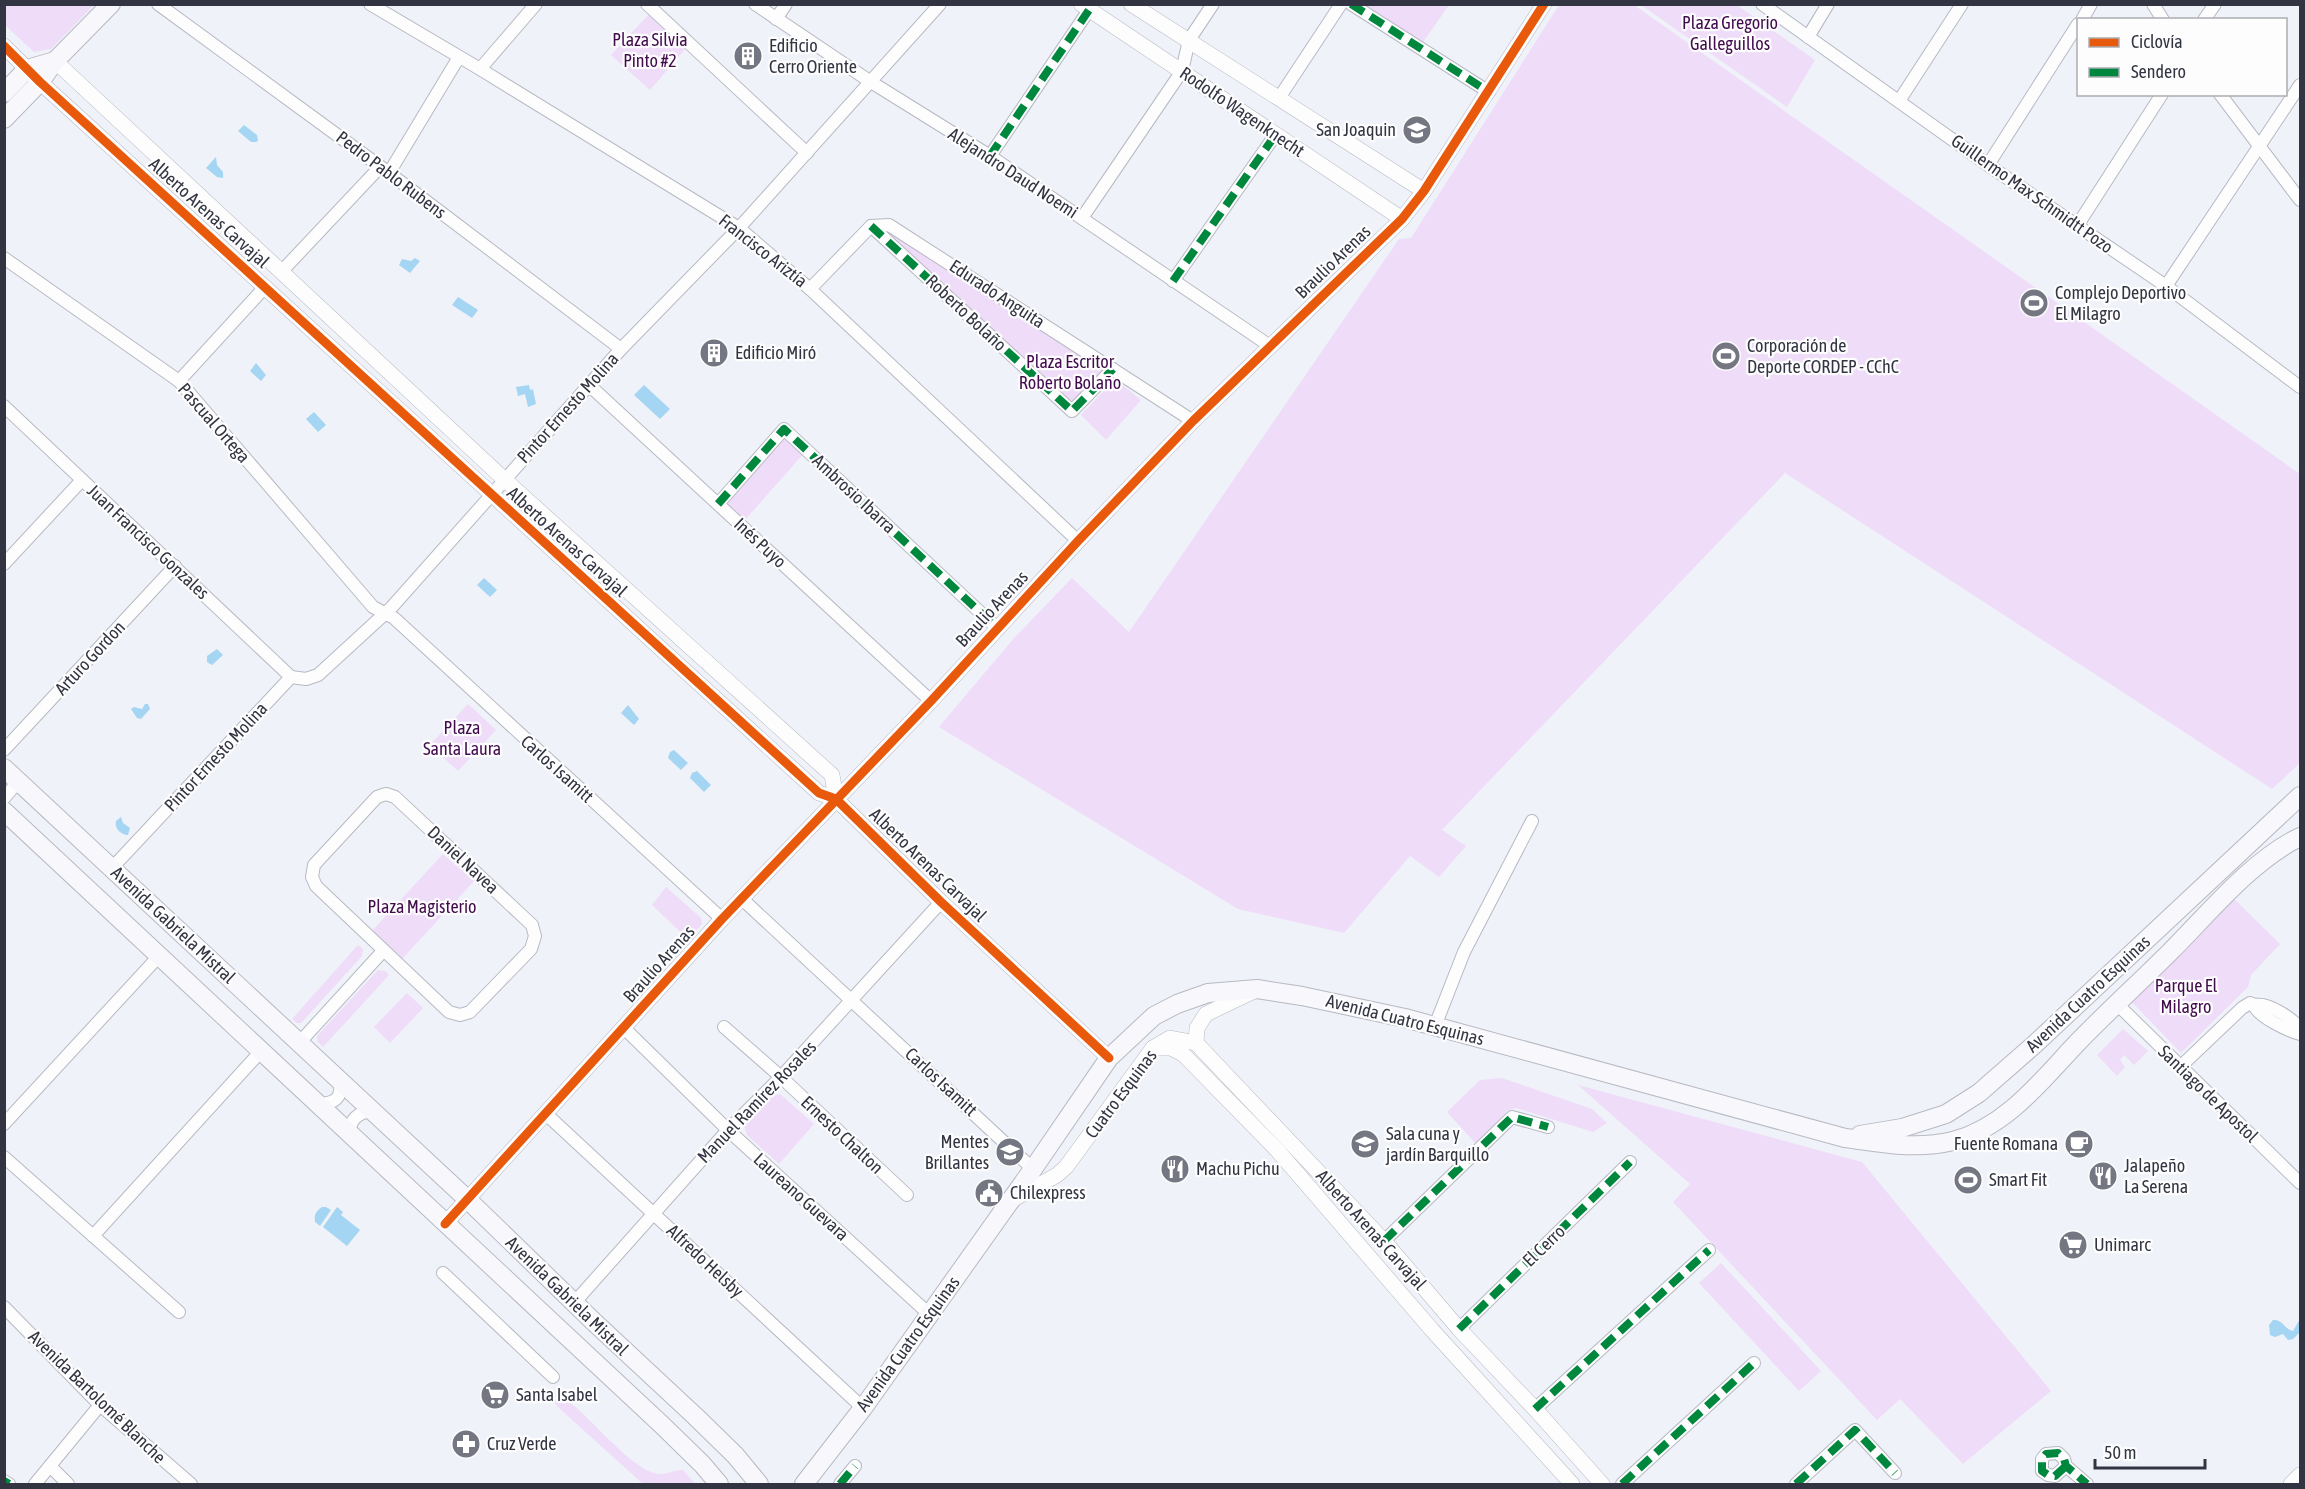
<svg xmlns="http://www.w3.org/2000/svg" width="2305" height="1489" viewBox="0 0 2305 1489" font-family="'Asap Condensed',sans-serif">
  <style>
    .green { fill: #efdcf8 }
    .water { fill: #a4d5f3 }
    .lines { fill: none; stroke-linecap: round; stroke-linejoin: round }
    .minor-casing { stroke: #b7b9c3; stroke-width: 14 }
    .tertiary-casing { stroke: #b7b9c3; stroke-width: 16 }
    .secondary-casing { stroke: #b7b9c3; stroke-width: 20 }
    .minor { stroke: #fdfdfe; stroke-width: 12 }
    .tertiary { stroke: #fdfdfe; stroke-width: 15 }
    .secondary { stroke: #f8f7fc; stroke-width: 18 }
    .quiet { stroke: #00873e; stroke-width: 8; stroke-dasharray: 15 8; stroke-linecap: butt }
    .cycleway-casing { stroke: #fdfdfd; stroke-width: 13 }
    .cycleway { stroke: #e8590c; stroke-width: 9 }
    .labels { text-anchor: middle; stroke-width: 4.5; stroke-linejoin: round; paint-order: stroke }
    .park-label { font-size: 18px; fill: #420b4e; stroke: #fdfdfd }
    .poi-label { font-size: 18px; fill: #323442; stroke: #fdfdfd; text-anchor: start }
    .street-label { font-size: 18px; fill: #323442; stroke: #fdfdfd }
  </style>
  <rect width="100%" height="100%" fill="#f0f2f9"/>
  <g class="green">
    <path d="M4,5L5,4L94,5L51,49L34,52L5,25Z"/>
    <path d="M1357,5H1449L1423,42L1415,43Z"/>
    <path d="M1559,5H1634L2300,474V763L2272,789L1785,473L1442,830L1466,846L1439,877L1410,856L1344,933L1238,909L939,727L1014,638L1072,578L1129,632L1399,239L1411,238Z"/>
    <path d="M1641,5H1737L1815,60L1787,107Z"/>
    <path d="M651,12L688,46L650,90L611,55Z"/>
    <path d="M888,228L1107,370L1072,406L880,229Z"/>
    <path d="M1115,379L1141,400L1106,440L1081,415Z"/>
    <path d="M786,435L805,452L745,520L726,503Z"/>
    <path d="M468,704L496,730L458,771L430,745Z"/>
    <path d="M443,854L474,881L401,960L371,932Z"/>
    <path d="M666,887L701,918L702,924L688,939L652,905Z"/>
    <path d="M2234,899L2280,944L2251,975L2248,987L2181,1053L2130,1000Z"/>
    <path d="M358,945L363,949L362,956L301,1023H297L292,1019Z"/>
    <path d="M378,970L385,971L389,975L323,1047L317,1041V1036Z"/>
    <path d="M407,993L423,1008L390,1043L374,1027Z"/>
    <path d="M2123,1029L2148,1051L2134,1065L2124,1055L2120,1060L2125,1067L2117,1076L2097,1055Z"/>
    <path d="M1502,1078L1592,1109L1607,1123L1593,1132L1516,1108L1507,1111L1477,1145L1447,1112L1480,1080Z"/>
    <path d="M1578,1085L1862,1162L2051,1391L1963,1464L1900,1399L1877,1420L1673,1202L1690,1184Z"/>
    <path d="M780,1094L814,1124L779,1164L747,1135L744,1126L772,1096Z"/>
    <path d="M1721,1263L1821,1371L1799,1391L1699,1283Z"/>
    <path d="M560,1395C586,1410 632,1473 660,1474C667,1474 675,1470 683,1470L695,1484H643L559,1408L555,1403L556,1399Z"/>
  </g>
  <g class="water">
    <path d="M244,125L257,135L258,141L256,142H251L238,131Z"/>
    <path d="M216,157L217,165L223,172V178L217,177L206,168Z"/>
    <path d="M415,258L420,261L410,273L399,265L402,259L411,261Z"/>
    <path d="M458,297L478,310L472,318L452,305Z"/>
    <path d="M256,363L266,375L261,381L250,371Z"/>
    <path d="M529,385L530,390L533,389L536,404L528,407L525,394L518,396L516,387Z"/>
    <path d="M644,385L670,409L660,419L634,395Z"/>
    <path d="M314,412L326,425L318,432L306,419Z"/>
    <path d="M484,578L497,590L490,597L477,585Z"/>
    <path d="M217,649L223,655L212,665L207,662V656Z"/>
    <path d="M145,704H148L150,709L141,719L137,718L131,709L134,707L142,709Z"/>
    <path d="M628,705L639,719L634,725L621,713Z"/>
    <path d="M674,750L688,763L681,770L668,758L670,752Z"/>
    <path d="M697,771L711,785L704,792L690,778L692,773Z"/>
    <path d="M121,817L123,823L130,828L128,835C121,835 114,828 116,821Z"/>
    <path d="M322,1207H326L331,1210L320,1226L315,1222C314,1214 316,1211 322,1207Z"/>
    <path d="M337,1207L343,1212L341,1215L360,1230L347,1246L323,1227Z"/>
    <path d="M2300,1319V1332L2293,1339L2288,1340L2283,1334L2275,1337L2270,1335L2269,1325L2273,1320C2283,1319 2284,1329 2293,1331Z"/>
  </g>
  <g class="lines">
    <g class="minor-casing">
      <g id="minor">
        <path d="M158,4L389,173L621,349"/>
        <path d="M370,4L480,69L739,228L810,289L1078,541"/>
        <path d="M647,4L807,153"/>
        <path d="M755,4L871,82L990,156L1270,346"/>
        <path d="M1351,4L1489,92"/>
        <path d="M1762,4L1988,165L2166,286L2300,387"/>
        <path d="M2153,4L2163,20"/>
        <path d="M776,19L786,4"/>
        <path d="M2082,20L2091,4"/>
        <path d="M2204,20L2215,4"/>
        <path d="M1808,37L1828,4"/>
        <path d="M480,69L536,4"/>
        <path d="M2220,94L2300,200"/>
        <path d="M1279,98L1341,4"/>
        <path d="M1899,101L1962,4"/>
        <path d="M990,156L1089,10"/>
        <path d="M1988,165L2078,24"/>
        <path d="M389,173L459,57"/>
        <path d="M1082,218L1182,71L1189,40L1213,4"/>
        <path d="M871,226L1072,411L1113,369"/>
        <path d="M2077,226L2162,94"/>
        <path d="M4,258L179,381L373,607L394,618L722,919"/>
        <path d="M282,271L380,167"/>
        <path d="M1173,281L1276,134"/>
        <path d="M2166,286L2300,85"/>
        <path d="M810,289L871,226L889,225L1193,421"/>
        <path d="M179,381L265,287"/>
        <path d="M589,385L931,701"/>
        <path d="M4,406L291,677"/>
        <path d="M718,504L784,429L997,628"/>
        <path d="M4,564L82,480"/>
        <path d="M4,750L175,566"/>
        <path d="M386,794L395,797L532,925L535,936L531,949L470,1012L460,1015L449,1012L316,886L312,877L314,865L377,797Z"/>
        <path d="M4,798L18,782"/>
        <path d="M112,868L291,677L306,679L318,675L391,608L621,349L739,228L940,4"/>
        <path d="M741,898L1033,1169"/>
        <path d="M2117,1004L2300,1183"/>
        <path d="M2254,1005C2258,1017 2289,1031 2300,1034"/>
        <path d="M1435,1026L1464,952L1532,821"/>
        <path d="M724,1027L781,1077L907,1195"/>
        <path d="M624,1028L728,1130L929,1314"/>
        <path d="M300,1042L383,951"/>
        <path d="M2180,1067L2242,1008L2250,1003C2255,1006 2258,1004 2263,1005C2276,1008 2292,1019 2300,1028"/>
        <path d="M320,1104C335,1103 342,1098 340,1083"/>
        <path d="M546,1114L863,1408"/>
        <path d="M4,1124L159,956"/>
        <path d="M349,1133C351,1119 357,1113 371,1111"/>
        <path d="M4,1157L179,1312"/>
        <path d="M93,1236L262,1050"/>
        <path d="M1384,1241L1512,1117L1548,1127"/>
        <path d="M443,1273L553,1377"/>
        <path d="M574,1303L728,1130L781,1077L941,902"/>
        <path d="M4,1307L100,1405L191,1484"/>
        <path d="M1459,1329L1630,1162"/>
        <path d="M1535,1409L1709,1250"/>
        <path d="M50,1466L68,1484"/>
        <path d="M2066,1466L2055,1476L2048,1475L2042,1471V1459L2046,1454L2058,1453L2064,1459L2066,1466L2087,1484"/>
        <path d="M4,1481L9,1484"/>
        <path d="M35,1484L100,1405"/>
        <path d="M840,1484L855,1466"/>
        <path d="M1622,1484L1754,1363"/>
        <path d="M1796,1484L1855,1430L1895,1473"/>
      </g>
    </g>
    <g class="tertiary-casing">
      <g id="tertiary">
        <path d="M1081,4L1402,219"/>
        <path d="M1131,4L1424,191"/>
        <path d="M4,46L40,82L819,793L836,799L941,902L1109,1058"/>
        <path d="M55,61L505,480L832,775L836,799"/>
        <path d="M1256,990L1206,1014L1197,1028L1196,1043L1384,1241L1459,1329L1535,1409L1602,1484"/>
        <path d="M1153,1048H1171L1183,1054L1278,1151L1432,1330L1572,1484"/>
        <path d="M1012,1200L1057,1175L1066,1167L1153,1048L1170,1038L1196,1043"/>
        <path d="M445,1224L722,919L931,701L1078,541L1193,421L1402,219L1424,191L1544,4"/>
        <path d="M2291,1484L2300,1475"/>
      </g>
    </g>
    <g class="secondary-casing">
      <g id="secondary">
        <path d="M4,93L27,69L55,61"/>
        <path d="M4,119L40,82L55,61L111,4"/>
        <path d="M4,768L467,1199L594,1322L695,1416L735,1455L759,1484"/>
        <path d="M4,811L662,1425L702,1464L719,1484"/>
        <path d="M1860,1135L1902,1128L1946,1114L1979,1093L2035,1044L2300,796"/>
        <path d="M804,1484L863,1408L1033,1169L1109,1058L1154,1016L1177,1004L1208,993L1257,989L1302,996L1405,1018L1845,1138C1882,1143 1916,1150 1953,1141C2006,1127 2041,1081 2077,1043C2107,1012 2140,982 2171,951C2209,913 2252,860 2300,837"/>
      </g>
    </g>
    <use href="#minor" class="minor"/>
    <use href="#tertiary" class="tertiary"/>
    <use href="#secondary" class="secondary"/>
    <g class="quiet">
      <path d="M1351,4L1489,92"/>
      <path d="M990,156L1089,10"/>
      <path d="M871,226L1072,411L1113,369"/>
      <path d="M1173,281L1276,134"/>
      <path d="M718,504L784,429L997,628"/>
      <path d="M1384,1241L1512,1117L1548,1127"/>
      <path d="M1459,1329L1630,1162"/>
      <path d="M1535,1409L1709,1250"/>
      <path d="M2066,1466L2055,1476L2048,1475L2042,1471V1459L2046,1454L2058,1453L2064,1459L2066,1466L2087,1484"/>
      <path d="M4,1481L9,1484"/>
      <path d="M840,1484L855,1466"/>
      <path d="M1622,1484L1754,1363"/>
      <path d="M1796,1484L1855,1430L1895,1473"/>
    </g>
    <g class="cycleway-casing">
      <g id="cycleway">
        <path d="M4,46L40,82L819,793L836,799L941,902L1109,1058"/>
        <path d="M445,1224L722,919L931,701L1078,541L1193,421L1402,219L1424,191L1544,4"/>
      </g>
    </g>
    <use href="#cycleway" class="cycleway"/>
  </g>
  <defs>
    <g id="building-disc" transform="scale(1.5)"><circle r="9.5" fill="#747682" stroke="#fdfdfd"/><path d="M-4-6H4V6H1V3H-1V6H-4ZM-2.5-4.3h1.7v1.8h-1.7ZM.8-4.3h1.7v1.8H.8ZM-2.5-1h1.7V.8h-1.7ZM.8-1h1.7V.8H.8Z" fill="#fff"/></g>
    <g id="school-disc" transform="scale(1.5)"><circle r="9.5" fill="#747682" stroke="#fdfdfd"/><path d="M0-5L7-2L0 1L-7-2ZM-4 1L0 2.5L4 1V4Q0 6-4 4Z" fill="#fff"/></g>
    <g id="stadium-disc" transform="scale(1.5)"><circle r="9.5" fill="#747682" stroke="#fdfdfd"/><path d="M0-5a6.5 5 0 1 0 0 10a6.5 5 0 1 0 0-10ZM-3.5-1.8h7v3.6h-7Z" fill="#fff"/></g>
    <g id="cafe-disc" transform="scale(1.5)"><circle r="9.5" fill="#747682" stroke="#fdfdfd"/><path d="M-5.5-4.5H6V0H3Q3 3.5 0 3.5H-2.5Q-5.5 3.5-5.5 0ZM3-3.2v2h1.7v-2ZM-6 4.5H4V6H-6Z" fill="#fff"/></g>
    <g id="restaurant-disc" transform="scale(1.5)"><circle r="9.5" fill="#747682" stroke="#fdfdfd"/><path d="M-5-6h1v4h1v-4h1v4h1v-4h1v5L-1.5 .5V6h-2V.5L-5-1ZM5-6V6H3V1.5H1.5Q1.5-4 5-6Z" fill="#fff"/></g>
    <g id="civic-disc" transform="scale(1.5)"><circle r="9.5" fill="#747682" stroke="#fdfdfd"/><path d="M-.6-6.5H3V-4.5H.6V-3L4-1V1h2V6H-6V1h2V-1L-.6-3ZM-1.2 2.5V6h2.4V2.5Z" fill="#fff"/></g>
    <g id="supermarket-disc" transform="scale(1.5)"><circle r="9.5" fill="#747682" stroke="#fdfdfd"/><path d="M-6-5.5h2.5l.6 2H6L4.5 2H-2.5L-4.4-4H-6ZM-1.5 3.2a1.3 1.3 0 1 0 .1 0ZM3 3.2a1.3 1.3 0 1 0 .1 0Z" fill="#fff"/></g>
    <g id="pharmacy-disc" transform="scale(1.5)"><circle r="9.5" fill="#747682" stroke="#fdfdfd"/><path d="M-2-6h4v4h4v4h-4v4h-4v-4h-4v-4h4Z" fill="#fff"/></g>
  </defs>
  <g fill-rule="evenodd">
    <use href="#building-disc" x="748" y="56"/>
    <use href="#school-disc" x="1417" y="130"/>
    <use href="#stadium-disc" x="2034" y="303"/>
    <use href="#building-disc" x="714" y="353"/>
    <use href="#stadium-disc" x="1726" y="356"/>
    <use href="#school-disc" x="1365" y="1144"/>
    <use href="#cafe-disc" x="2079" y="1144"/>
    <use href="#school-disc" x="1010" y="1152"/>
    <use href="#restaurant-disc" x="1175" y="1169"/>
    <use href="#restaurant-disc" x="2103" y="1176"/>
    <use href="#stadium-disc" x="1968" y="1180"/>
    <use href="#civic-disc" x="989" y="1193"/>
    <use href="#supermarket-disc" x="2073" y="1245"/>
    <use href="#supermarket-disc" x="495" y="1395"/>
    <use href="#pharmacy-disc" x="466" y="1444"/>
  </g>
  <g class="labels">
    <g class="park-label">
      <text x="1730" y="29">Plaza Gregorio<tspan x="1730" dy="21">Galleguillos</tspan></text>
      <text x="650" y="46">Plaza Silvia<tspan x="650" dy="21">Pinto #2</tspan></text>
      <text x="1070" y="368">Plaza Escritor<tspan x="1070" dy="21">Roberto Bolaño</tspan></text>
      <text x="462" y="734">Plaza<tspan x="462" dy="21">Santa Laura</tspan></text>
      <text x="422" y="913">Plaza Magisterio</text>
      <text x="2186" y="992">Parque El<tspan x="2186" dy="21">Milagro</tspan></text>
    </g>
    <g class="poi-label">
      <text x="769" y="52">Edificio<tspan x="769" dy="21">Cerro Oriente</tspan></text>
      <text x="1396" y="136" text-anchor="end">San Joaquin</text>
      <text x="2055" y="299">Complejo Deportivo<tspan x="2055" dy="21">El Milagro</tspan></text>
      <text x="1747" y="352">Corporación de<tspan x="1747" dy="21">Deporte CORDEP - CChC</tspan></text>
      <text x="735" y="359">Edificio Miró</text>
      <text x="1386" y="1140">Sala cuna y<tspan x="1386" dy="21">jardín Barquillo</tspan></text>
      <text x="989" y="1148" text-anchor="end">Mentes<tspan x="989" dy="21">Brillantes</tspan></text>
      <text x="2058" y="1150" text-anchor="end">Fuente Romana</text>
      <text x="2124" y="1172">Jalapeño<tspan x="2124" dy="21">La Serena</tspan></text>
      <text x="1196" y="1175">Machu Pichu</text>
      <text x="1989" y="1186">Smart Fit</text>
      <text x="1010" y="1199">Chilexpress</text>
      <text x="2094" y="1251">Unimarc</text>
      <text x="516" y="1401">Santa Isabel</text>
      <text x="487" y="1450">Cruz Verde</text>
    </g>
    <g class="street-label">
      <text transform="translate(1242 112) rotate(34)" y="6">Rodolfo Wagenknecht</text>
      <text transform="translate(1013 173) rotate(33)" y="6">Alejandro Daud Noemi</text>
      <text transform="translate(391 175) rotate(37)" y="6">Pedro Pablo Rubens</text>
      <text transform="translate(2032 194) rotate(35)" y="6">Guillermo Max Schmidtt Pozo</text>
      <text transform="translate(209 213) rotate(42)" y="6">Alberto Arenas Carvajal</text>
      <text transform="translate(763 251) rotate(38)" y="6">Francisco Ariztía</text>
      <text transform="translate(1333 262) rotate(-44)" y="6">Braulio Arenas</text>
      <text transform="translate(997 294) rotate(33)" y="6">Edurado Anguita</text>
      <text transform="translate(966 313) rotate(43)" y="6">Roberto Bolaño</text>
      <text transform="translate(568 408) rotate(-48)" y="6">Pintor Ernesto Molina</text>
      <text transform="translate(214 423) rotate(49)" y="6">Pascual Ortega</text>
      <text transform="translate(854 494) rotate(43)" y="6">Ambrosio Ibarra</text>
      <text transform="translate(148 542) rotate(43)" y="6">Juan Francisco Gonzales</text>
      <text transform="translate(567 542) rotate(42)" y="6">Alberto Arenas Carvajal</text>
      <text transform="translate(760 543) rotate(43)" y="6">Inés Puyo</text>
      <text transform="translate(992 609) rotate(-47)" y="6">Braulio Arenas</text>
      <text transform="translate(90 658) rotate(-47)" y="6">Arturo Gordon</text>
      <text transform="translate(216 757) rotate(-47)" y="6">Pintor Ernesto Molina</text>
      <text transform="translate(557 769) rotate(42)" y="6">Carlos Isamitt</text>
      <text transform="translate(463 860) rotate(43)" y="6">Daniel Navea</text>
      <text transform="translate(928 865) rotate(44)" y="6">Alberto Arenas Carvajal</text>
      <text transform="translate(173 925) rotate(43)" y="6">Avenida Gabriela Mistral</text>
      <text transform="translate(659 964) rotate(-48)" y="6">Braulio Arenas</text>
      <text transform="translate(2088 994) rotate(-43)" y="6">Avenida Cuatro Esquinas</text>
      <text transform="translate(1405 1020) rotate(14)" y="6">Avenida Cuatro Esquinas</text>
      <text transform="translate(941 1082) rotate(43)" y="6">Carlos Isamitt</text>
      <text transform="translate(1121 1094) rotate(-53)" y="6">Cuatro Esquinas</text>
      <text transform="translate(2208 1094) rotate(44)" y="6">Santiago de Apostol</text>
      <text transform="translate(757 1102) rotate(-46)" y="6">Manuel Ramírez Rosales</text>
      <text transform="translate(842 1135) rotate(43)" y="6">Ernesto Chalton</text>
      <text transform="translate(801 1197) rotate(42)" y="6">Laureano Guevara</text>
      <text transform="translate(1371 1230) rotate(48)" y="6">Alberto Arenas Carvajal</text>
      <text transform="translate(1544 1246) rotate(-44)" y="6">El Cerro</text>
      <text transform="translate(705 1261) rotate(43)" y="6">Alfredo Helsby</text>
      <text transform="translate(567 1296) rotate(44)" y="6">Avenida Gabriela Mistral</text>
      <text transform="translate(908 1344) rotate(-54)" y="6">Avenida Cuatro Esquinas</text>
      <text transform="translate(97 1397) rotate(44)" y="6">Avenida Bartolomé Blanche</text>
    </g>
  </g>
  <rect width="2305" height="1489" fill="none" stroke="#323442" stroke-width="12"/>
  <rect x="2077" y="18" width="210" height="78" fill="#fdfdfd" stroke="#acadb2" stroke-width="1.5"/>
  <rect x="2089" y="38" width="30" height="9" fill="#e8590c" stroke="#acadb2" stroke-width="1.5"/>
  <text x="2131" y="48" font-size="18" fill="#323442">Ciclovía</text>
  <rect x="2089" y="68" width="30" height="9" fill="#00873e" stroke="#acadb2" stroke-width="1.5"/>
  <text x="2131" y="78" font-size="18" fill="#323442">Sendero</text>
  <path d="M2095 1459v9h110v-9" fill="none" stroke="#323442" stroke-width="3"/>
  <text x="2104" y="1459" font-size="18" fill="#323442" stroke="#fdfdfd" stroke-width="4.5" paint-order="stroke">50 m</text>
</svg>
